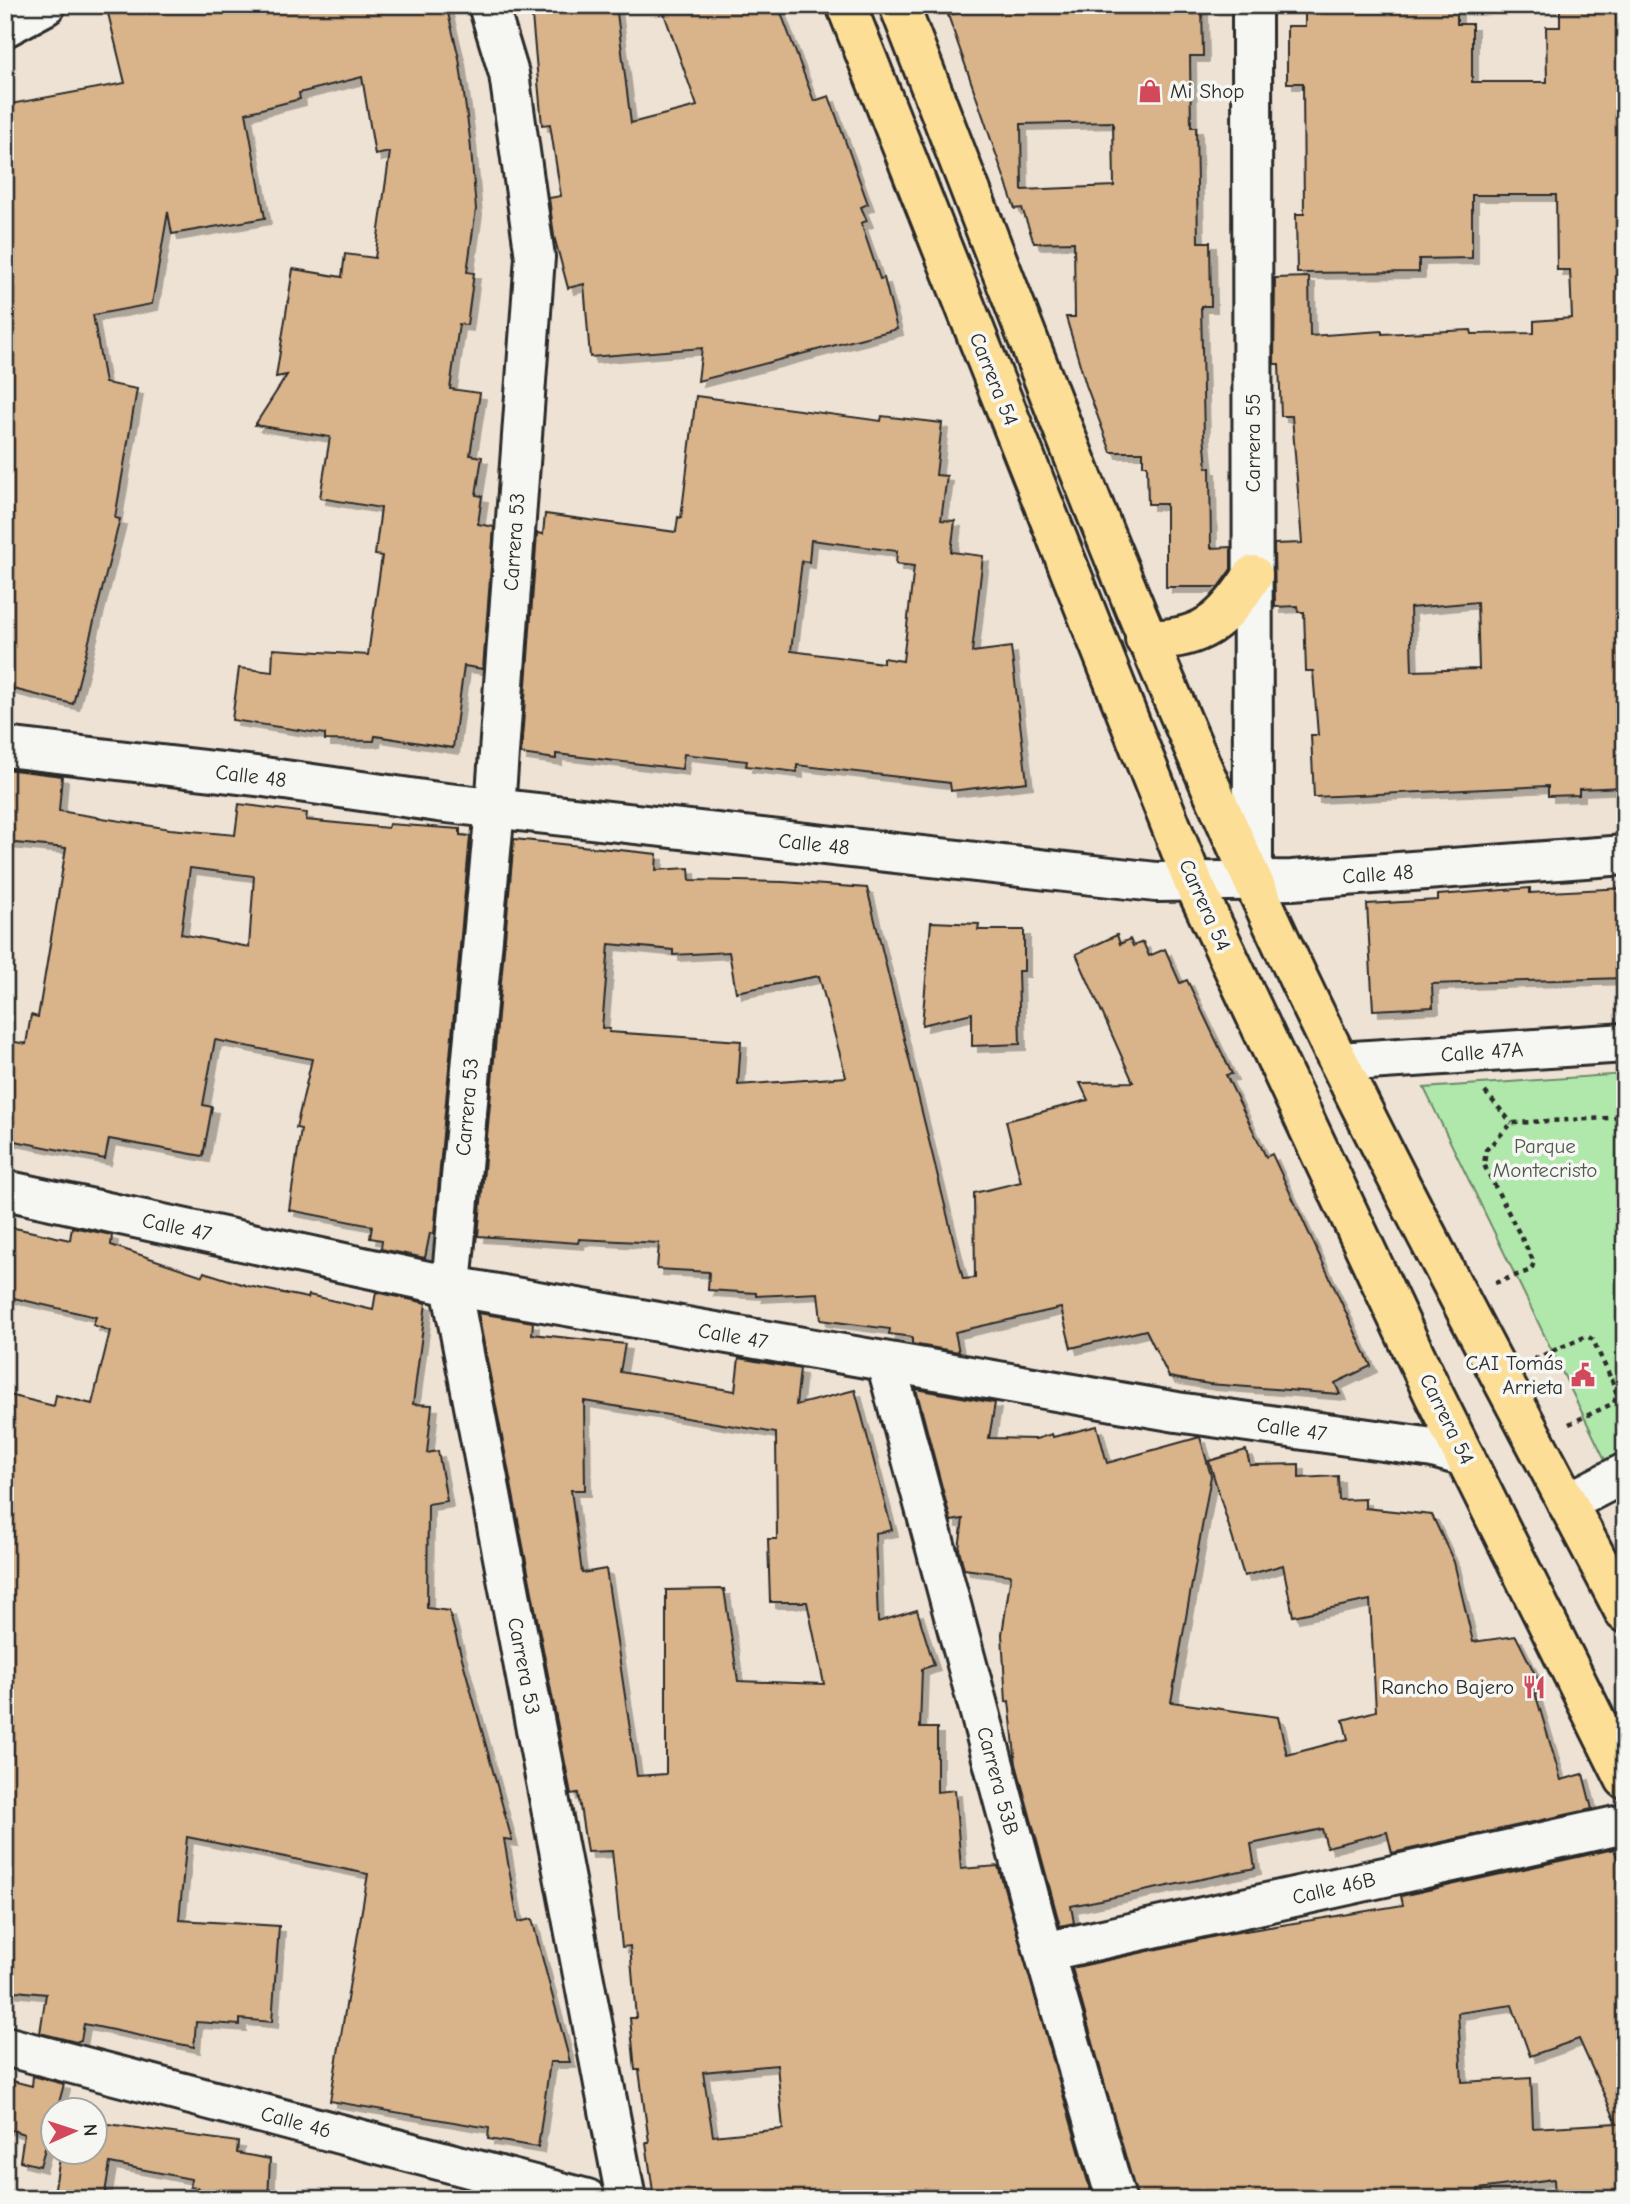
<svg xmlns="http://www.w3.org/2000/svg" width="1630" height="2204" viewBox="0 0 1630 2204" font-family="'Comic Neue',sans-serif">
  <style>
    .green { fill: #b0e8ac; stroke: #6e8a6c; stroke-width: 2 }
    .building { fill: #d9b38a; stroke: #2b2b2b; stroke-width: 2; fill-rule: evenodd; filter: url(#shadow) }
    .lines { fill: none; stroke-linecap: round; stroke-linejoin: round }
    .minor-casing { stroke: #2b2b2b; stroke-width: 44 }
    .major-casing { stroke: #2b2b2b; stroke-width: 44 }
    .path { stroke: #2b2b2b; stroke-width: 4.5; stroke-dasharray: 5 5; stroke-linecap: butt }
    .minor { stroke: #f6f6f2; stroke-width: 38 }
    .major { stroke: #fcde96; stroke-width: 38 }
    .labels { text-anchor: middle; stroke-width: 7; stroke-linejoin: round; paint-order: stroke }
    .poi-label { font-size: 21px; fill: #2b2b2b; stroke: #f6f6f2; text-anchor: end }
    .street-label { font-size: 21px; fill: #2b2b2b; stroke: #f6f6f2 }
    .park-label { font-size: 21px; fill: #4c5a4b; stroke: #f6f6f2 }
  </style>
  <defs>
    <filter id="shadow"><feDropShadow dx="6" dy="6" stdDeviation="0" flood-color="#0004"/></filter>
  </defs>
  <rect width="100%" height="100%" fill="#ede2d3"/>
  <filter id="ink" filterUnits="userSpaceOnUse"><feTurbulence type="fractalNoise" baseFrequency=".0143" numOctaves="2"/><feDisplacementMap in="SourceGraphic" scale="14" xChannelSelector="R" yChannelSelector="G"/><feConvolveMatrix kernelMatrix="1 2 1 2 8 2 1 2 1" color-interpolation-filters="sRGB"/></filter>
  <g filter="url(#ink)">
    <path class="green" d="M1625,1074V1458L1609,1468L1424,1088Z"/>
    <g class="building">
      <path d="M106,5H446L459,58L470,138L476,209L467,272L474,273L467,325L459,324L450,389L480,393L470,455L482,457L476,495L482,496L478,524L494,527L483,669L464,666L453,748L375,736L374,741L325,740V734L232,720L239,668L272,672L273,649L368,655L382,556L375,555L381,508L320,498L330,437L255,425L287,375L276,377L293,269L342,277L345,254L375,258L390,152L375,155L362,77L299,93L300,99L246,113L265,218L172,234L168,212L152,304L93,315L105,383L137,389L115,518L120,519L73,704L5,687V105L125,83Z"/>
      <path d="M531,5H616L631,123L697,106L661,5H778L814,101L829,96L868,204L861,207L867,221L861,223L880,279L884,278L897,329L698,381L702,348L590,357L584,284L568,288L554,236L549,198L561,196L550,124L542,125Z"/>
      <path d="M990,5H1202L1203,56H1190L1191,127H1196L1198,242H1210L1211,306H1201L1204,435L1207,468H1210L1211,548L1231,547V569L1218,587H1166V504H1148L1147,465H1143V452H1111L1086,385L1066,317H1075L1074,242L1034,243L1022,208L1015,209L948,15ZM1113,122L1114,186L1022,190L1021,124Z"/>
      <path d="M1305,5H1457V24H1472V82H1547L1546,27H1560V5H1616V26H1625V787L1579,789V795L1548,796V786L1314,797L1311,735H1318L1313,671H1306L1304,612H1298L1297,606L1275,607L1274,544L1302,543L1292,416H1281L1279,364H1274L1275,278L1309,277L1310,336L1382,331V334L1471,330L1472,334L1534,333V321L1572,318L1570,270H1557L1556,195H1472V258L1419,259V272L1297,273L1296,214H1304L1303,83H1287V26H1305ZM1477,602L1479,669L1412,671L1410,608Z"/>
      <path d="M696,396L881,421L882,416L942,423L936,475L947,476L941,520L955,521L951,552L983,556L972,652L1011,647L1027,782L951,791L950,783L797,765V772L746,766L747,761L684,754L682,769L556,754V759L521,754L537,533L543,534L545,514L676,532L678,517L681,518ZM811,540L897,551L896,564L914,566L903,661L883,658V663L791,651L802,561L809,562Z"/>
      <path d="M5,769L62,776L59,811L170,829L235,835L239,804L307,813L306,820L388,828L389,824L460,829V835L470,836L434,1234L430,1233L425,1258L381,1249L382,1240L370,1238L372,1226L289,1210L301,1129L296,1128L312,1059L215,1040L203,1105L212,1107L203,1156L109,1139L105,1159L5,1139V1040L26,1044L31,1015L38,1017L66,848L5,842ZM190,868L254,876L249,947L181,934Z"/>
      <path d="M514,839L657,854L656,870L689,868L690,880L783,882L867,888L963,1279L975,1278L974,1193L1021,1182L1006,1121L1088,1100L1080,1083L1133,1082L1076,954L1117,935L1120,944L1130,939L1133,946L1143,942L1149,956L1165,949L1180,983L1187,980L1232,1074L1226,1075L1266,1157L1272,1154L1371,1366L1335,1383L1340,1394L1209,1384L1169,1377L1146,1330L1071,1348L1061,1308L955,1332L959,1352L912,1344V1337L889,1334L890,1329L821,1320L818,1293L756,1296V1293L708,1290L709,1272L657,1269L659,1243L579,1239L578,1243L478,1236ZM609,944L673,950V955L729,952L736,992L819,976L846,1077L738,1085L741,1041L609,1032L610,1029L602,1028Z"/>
      <path d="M1530,888V893L1625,888V978L1432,984L1433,1007L1373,1010L1367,904L1438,900V895Z"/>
      <path d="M931,922L979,924L978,930H1024V971H1018L1020,1044L972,1046V1013L922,1025Z"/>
      <path d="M10,1227L70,1240L72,1227L112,1235L111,1245L203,1276L204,1272L248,1286L308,1298L309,1295L373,1310L376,1292L426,1303L413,1404L432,1405L427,1453L438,1451L447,1501L428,1504L427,1608L449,1611L512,1840L504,1839L518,1922L532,1919L570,2062H550L538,2147L488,2139L489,2128L330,2101L368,1874L187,1837L179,1920L279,1926L272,2022L240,2019V2025L196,2022L194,2047L84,2024L81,2040L76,2042L40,2033L46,1994L5,1990V1394L54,1406L56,1395L92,1404L110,1331L93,1325L96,1317L5,1296V1250Z"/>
      <path d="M478,1313L533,1322L532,1334L625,1344L620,1372L735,1391L739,1358L800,1369L796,1405L855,1390L892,1530L875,1533L878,1622L917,1610L934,1665L922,1669L920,1728H937V1792L955,1790L961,1869L998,1866L1091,2193L1052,2199H916V2195L854,2199H654L646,2142H649L639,2070H635L630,2018H636L630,1946L622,1947L612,1851L587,1852L578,1793L571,1794ZM584,1401L776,1433L777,1539H768L770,1602H807L824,1684L738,1681L724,1589L666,1590V1774L637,1776L606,1569L582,1573L571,1490H585ZM777,2065L783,2129L713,2136L703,2072Z"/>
      <path d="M916,1389L995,1403L989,1438L1036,1439L1052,1434L1053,1437L1097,1426L1107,1463L1200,1437L1211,1476L1171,1702L1278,1717L1287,1755L1348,1739L1343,1720L1376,1711L1370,1600L1293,1616L1283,1565L1244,1576L1209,1461L1246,1450L1250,1465L1299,1464V1478L1338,1476L1339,1500L1365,1499V1508L1432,1515L1454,1562L1473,1642L1516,1636L1537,1678L1531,1679L1561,1780L1583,1774L1592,1809L1392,1853L1387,1832L1327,1847L1322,1829L1251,1844L1255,1868L1071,1906L1074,1923L1060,1926L1016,1764L1009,1701L1006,1702L1002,1634L1011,1575L964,1569L959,1549L963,1519L951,1521Z"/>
      <path d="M1614,1849L1625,1876V2199H1555L1554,2179L1478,2189L1479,2199H1137L1072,1968L1221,1935L1403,1905L1401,1896ZM1512,2005L1530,2056L1579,2039L1617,2123L1533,2128L1531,2078L1462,2082L1458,2013Z"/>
      <path d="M33,2076L64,2084L57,2110H52V2124L40,2166L20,2161L24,2134L5,2128V2079L32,2086Z"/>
      <path d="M94,2122L238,2142L237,2153L270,2159L268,2199H196L198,2188L190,2187L191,2179L110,2163L104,2199H53L61,2152H94Z"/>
    </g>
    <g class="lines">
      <g class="minor-casing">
        <g id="minor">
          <path d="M488,5L509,74L535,257L495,808L451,1286L626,2199"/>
          <path d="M1252,5L1253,882"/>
          <path d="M5,27L46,5"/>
          <path d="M5,747L264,777L438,802L1156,882L1292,880L1625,855"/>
          <path d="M1339,1062L1625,1043"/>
          <path d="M5,1190L451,1286L1177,1412L1433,1448L1465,1457"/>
          <path d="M886,1362L1044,1952L1116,2199"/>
          <path d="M1567,1503L1625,1473"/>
          <path d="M1044,1952L1625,1824"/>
          <path d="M5,2046L587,2199"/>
        </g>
      </g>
      <g class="major-casing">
        <g id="major">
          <path d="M846,5L1194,884L1433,1393L1625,1779"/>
          <path d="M899,5C1018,311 1131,620 1270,918C1379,1154 1505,1382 1625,1613"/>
          <path d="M1145,639C1201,642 1225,620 1253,575"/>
        </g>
      </g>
      <g class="path">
        <path d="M1485,1092L1512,1123"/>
        <path d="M1495,1283L1531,1270L1534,1262L1484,1165L1486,1150L1512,1123L1625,1117"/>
        <path d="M1534,1359L1587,1336L1593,1340L1612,1381"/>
        <path d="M1569,1424L1614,1403L1617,1394L1612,1381L1625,1378"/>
      </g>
      <use href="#minor" class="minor"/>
      <use href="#major" class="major"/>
    </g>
  </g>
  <defs>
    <g id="shop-bare" transform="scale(1.89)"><path d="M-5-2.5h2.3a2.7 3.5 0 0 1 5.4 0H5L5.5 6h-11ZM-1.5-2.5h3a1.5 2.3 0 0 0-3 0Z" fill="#d1495b" stroke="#f6f6f2" stroke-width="2.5" paint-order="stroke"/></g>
    <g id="civic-bare" transform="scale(1.89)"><path d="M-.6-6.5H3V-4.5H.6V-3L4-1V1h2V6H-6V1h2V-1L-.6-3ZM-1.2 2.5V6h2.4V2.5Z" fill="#d1495b" stroke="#f6f6f2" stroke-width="2.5" paint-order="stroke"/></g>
    <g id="restaurant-bare" transform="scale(1.89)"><path d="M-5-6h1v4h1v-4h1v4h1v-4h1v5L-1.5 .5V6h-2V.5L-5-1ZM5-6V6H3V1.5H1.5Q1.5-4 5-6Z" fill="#d1495b" stroke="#f6f6f2" stroke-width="2.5" paint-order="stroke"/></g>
  </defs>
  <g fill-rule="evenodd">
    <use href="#shop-bare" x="1150" y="91"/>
    <use href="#civic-bare" x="1583" y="1375"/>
    <use href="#restaurant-bare" x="1534" y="1687"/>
  </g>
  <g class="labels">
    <g class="poi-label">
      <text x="1170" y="98" text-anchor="start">Mi Shop</text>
      <text x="1563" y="1370">CAI Tomás<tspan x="1563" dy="24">Arrieta</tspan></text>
      <text x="1514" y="1694">Rancho Bajero</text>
    </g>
    <g class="street-label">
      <text transform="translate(994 379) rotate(68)" y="7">Carrera 54</text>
      <text transform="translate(1253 443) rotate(-90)" y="7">Carrera 55</text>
      <text transform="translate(514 542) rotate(-86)" y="7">Carrera 53</text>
      <text transform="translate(251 776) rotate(7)" y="7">Calle 48</text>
      <text transform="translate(814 844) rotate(6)" y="7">Calle 48</text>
      <text transform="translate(1378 874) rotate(-4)" y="7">Calle 48</text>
      <text transform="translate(1205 905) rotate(66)" y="7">Carrera 54</text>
      <text transform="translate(1482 1052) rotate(-4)" y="7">Calle 47A</text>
      <text transform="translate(467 1107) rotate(-85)" y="7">Carrera 53</text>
      <text transform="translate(177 1227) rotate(12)" y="7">Calle 47</text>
      <text transform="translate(733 1336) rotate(10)" y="7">Calle 47</text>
      <text transform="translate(1447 1419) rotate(64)" y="7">Carrera 54</text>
      <text transform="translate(1292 1429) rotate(8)" y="7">Calle 47</text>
      <text transform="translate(524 1666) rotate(79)" y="7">Carrera 53</text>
      <text transform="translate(998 1781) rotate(75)" y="7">Carrera 53B</text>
      <text transform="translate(1334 1888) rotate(-13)" y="7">Calle 46B</text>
      <text transform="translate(296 2122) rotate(15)" y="7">Calle 46</text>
    </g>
    <g class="park-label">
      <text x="1545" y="1153">Parque<tspan x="1545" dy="24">Montecristo</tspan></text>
    </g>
  </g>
  <rect width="1630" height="2204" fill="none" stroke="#f6f6f2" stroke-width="28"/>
  <rect x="14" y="14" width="1602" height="2176" fill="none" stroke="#2b2b2b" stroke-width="2.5" filter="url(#ink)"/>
  <g transform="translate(74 2131) rotate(87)"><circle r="33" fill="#f6f6f2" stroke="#a5a5a2" stroke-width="2"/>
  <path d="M0-5L12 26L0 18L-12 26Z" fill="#d1495b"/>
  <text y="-10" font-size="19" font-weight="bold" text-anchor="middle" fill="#2b2b2b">N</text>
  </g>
</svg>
